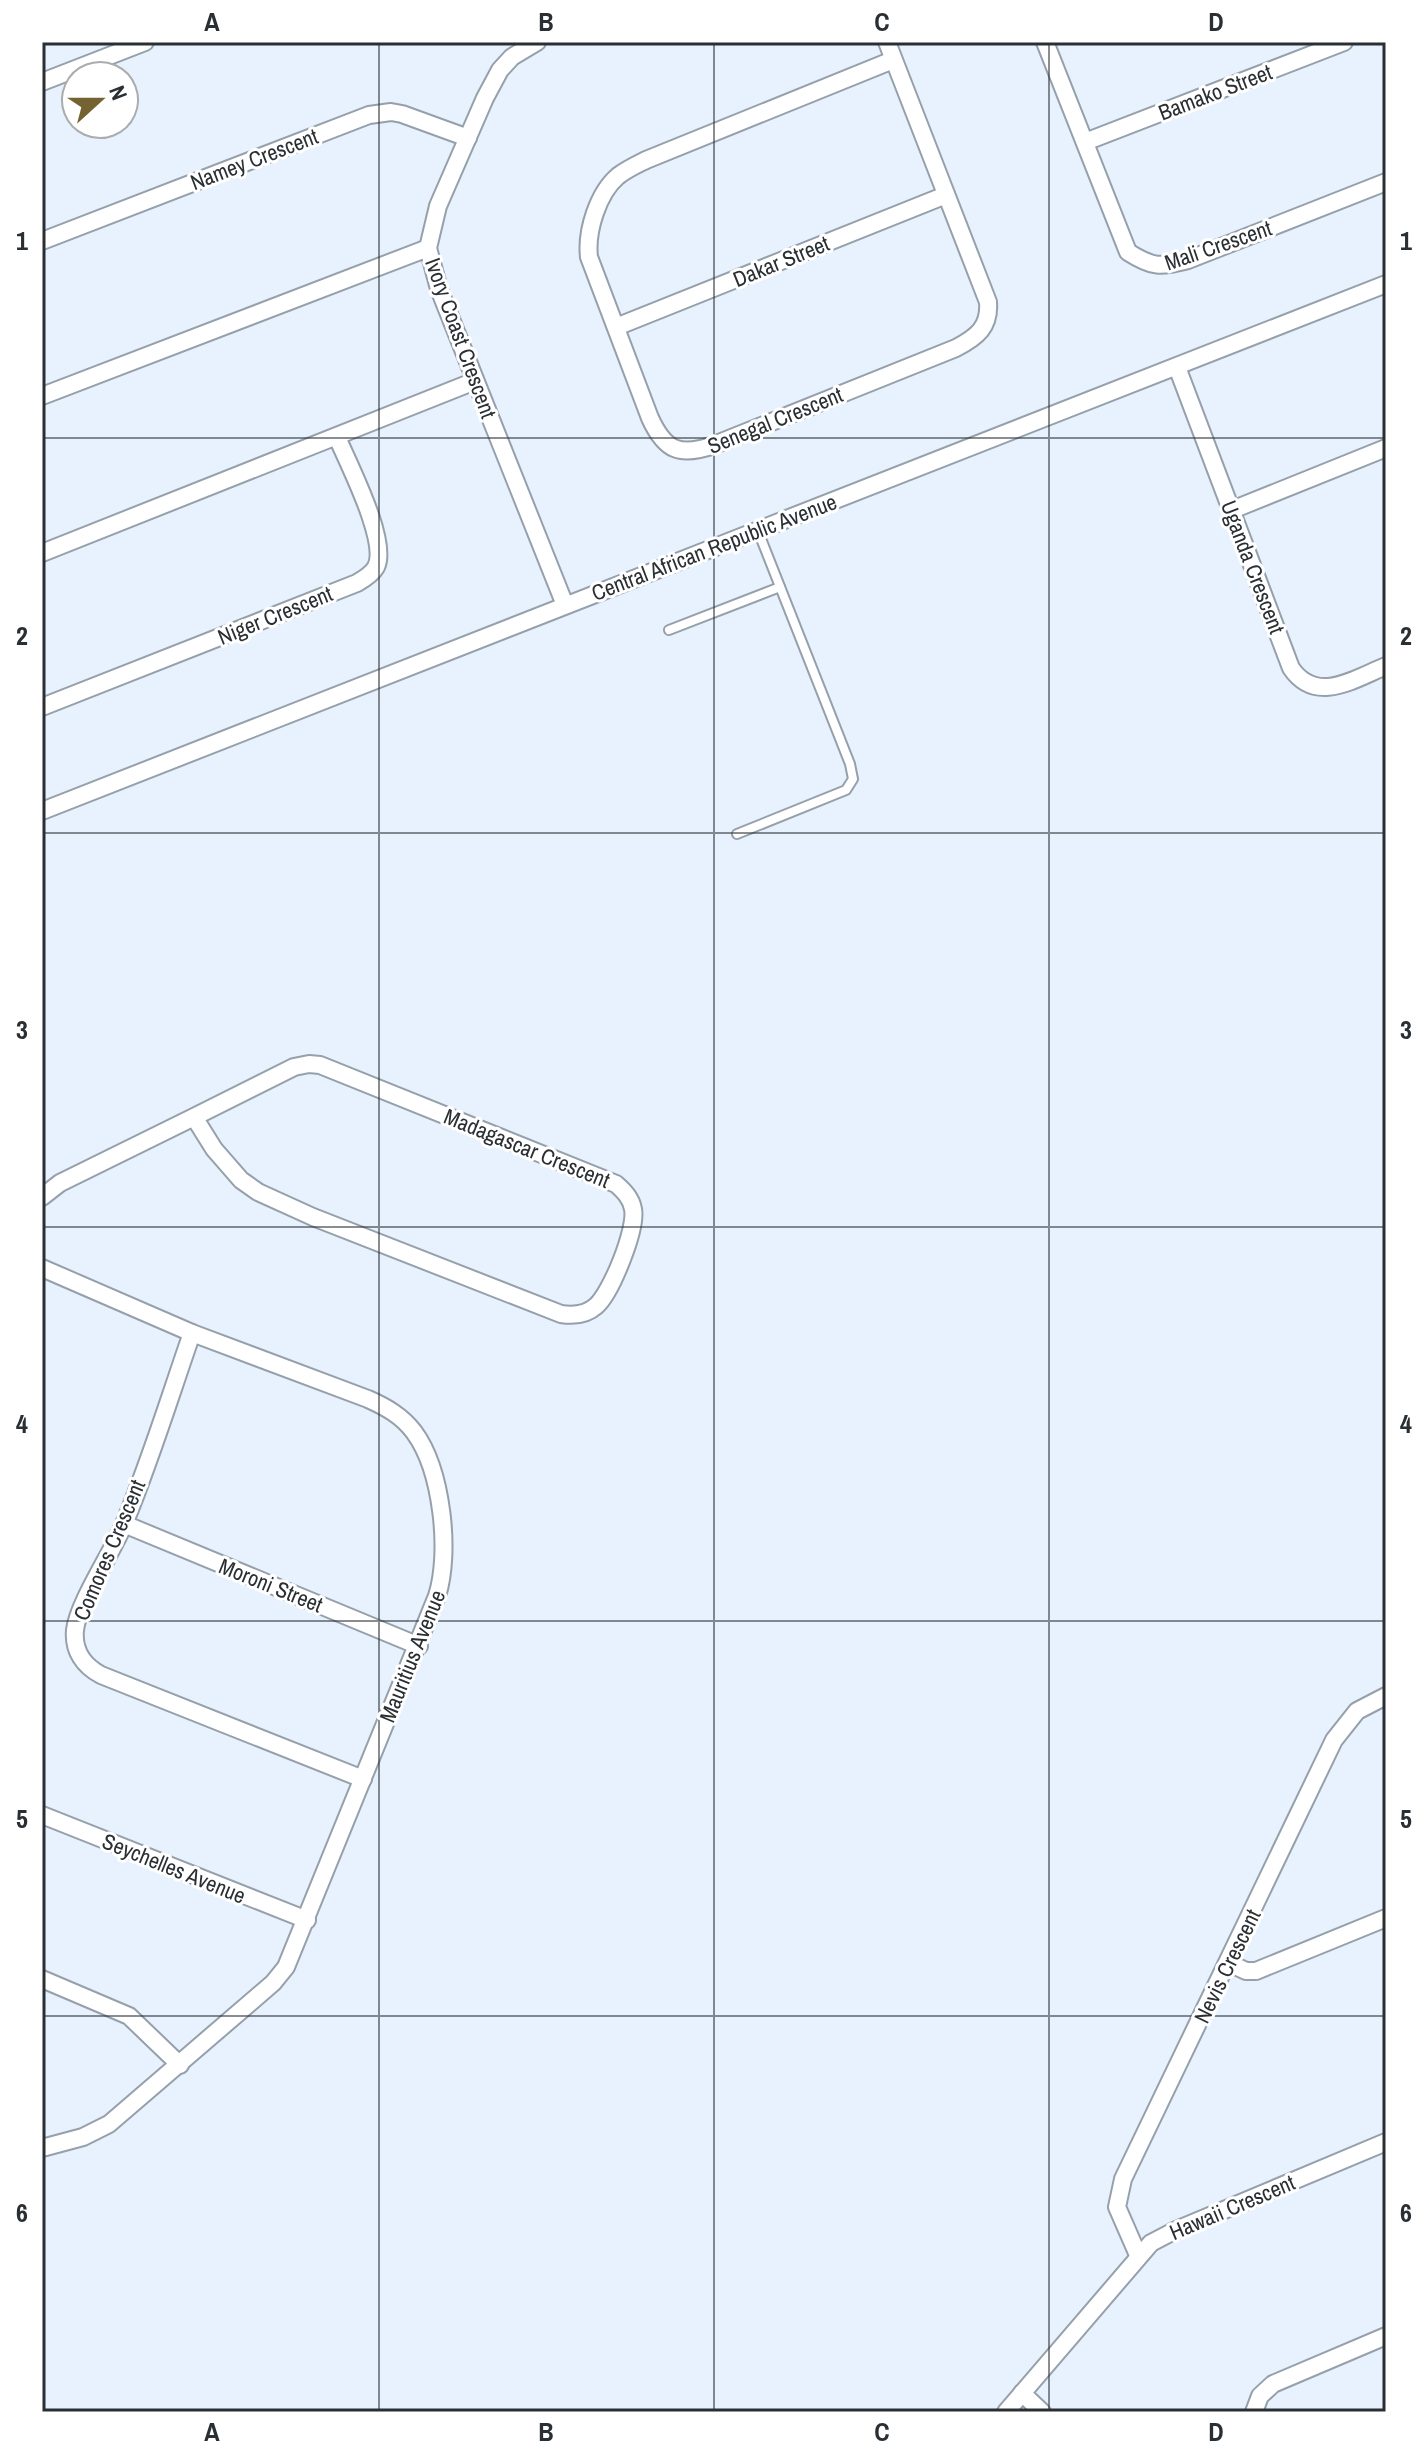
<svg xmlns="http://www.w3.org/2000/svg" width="1428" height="2454" viewBox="0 0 1428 2454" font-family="'Archivo Narrow',sans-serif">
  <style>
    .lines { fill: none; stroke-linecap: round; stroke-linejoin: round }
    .lane-casing { stroke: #96a0ab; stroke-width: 12 }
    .street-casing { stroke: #96a0ab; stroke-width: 20 }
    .lane { stroke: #fff; stroke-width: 8 }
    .street { stroke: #fff; stroke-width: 16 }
    .grid { fill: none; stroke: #2a2f33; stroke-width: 2; stroke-opacity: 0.55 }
    .labels { text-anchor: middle; stroke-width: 6; stroke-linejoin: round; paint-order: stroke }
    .street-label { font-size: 22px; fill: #2a2f33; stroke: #fff }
    .neatline { fill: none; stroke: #2a2f33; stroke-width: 3 }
    .grid-label { font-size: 26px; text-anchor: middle; font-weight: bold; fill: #2a2f33 }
  </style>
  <rect width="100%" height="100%" fill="#e7f2fe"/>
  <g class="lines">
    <g class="lane-casing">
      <g id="lane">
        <path d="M669,630L780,587"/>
        <path d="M737,834L846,790L853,779L850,764L758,531"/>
      </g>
    </g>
    <g class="street-casing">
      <g id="street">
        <path d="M537,42L512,57L500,70L485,98L438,206L428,248L439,289L565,605"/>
        <path d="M887,42L988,302C990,327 977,337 956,348L714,445C680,457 665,451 650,418L589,257C586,231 598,193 618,176C627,169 636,165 646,160L893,60"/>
        <path d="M1045,42L1128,252C1153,268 1160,267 1188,260L1386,182"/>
        <path d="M42,82L145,42"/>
        <path d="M1085,142L1344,42"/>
        <path d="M42,241L369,115L391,112L402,114L468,138"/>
        <path d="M616,327L946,195"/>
        <path d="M1177,367L1291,668C1316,705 1354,679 1386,666"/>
        <path d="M42,396L428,248"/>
        <path d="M1232,510L1386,448"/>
        <path d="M42,553L475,381"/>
        <path d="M42,707L357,583C364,579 372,574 376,567C389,542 348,463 337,437"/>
        <path d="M42,811L1386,284"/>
        <path d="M42,1197L60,1183L194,1117L214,1149L241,1180L258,1192L313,1217L561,1314C574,1316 586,1315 596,1306C611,1293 637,1229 633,1209C631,1198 624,1191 616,1184L320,1065L309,1064L294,1067L194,1117"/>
        <path d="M42,1268L192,1333L368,1399C386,1407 402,1416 414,1432C442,1470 451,1552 437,1596L286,1967L273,1983L109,2124L83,2137L42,2148"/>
        <path d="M192,1333C170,1396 150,1462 124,1524C112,1553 78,1603 75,1630C73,1651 84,1666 101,1675L363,1779"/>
        <path d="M124,1524L419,1646"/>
        <path d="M42,1815L307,1920"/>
        <path d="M1229,1963L1246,1971H1256L1386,1918"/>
        <path d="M42,1979L129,2016L180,2065"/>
        <path d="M1138,2255L1117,2207L1123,2179L1334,1740L1357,1711L1386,1696"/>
        <path d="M1022,2393L1042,2412"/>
        <path d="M1006,2412L1151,2243L1174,2231L1386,2142"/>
        <path d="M1254,2412L1260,2396L1273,2384L1386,2336"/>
      </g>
    </g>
    <use href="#lane" class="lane"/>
    <use href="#street" class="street"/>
  </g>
  <path class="grid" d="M379,42V2412M714,42V2412M1049,42V2412M42,438H1386M42,833H1386M42,1227H1386M42,1621H1386M42,2016H1386"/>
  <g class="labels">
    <g class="street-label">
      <text transform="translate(1215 92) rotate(-21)" y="8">Bamako Street</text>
      <text transform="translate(254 159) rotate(-21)" y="8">Namey Crescent</text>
      <text transform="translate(1218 245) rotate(-19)" y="8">Mali Crescent</text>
      <text transform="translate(781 261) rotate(-22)" y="8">Dakar Street</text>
      <text transform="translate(461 338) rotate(70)" y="8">Ivory Coast Crescent</text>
      <text transform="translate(775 420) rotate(-22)" y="8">Senegal Crescent</text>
      <text transform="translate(714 547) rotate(-21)" y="8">Central African Republic Avenue</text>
      <text transform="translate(1253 567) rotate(69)" y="8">Uganda Crescent</text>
      <text transform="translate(275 615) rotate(-22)" y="8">Niger Crescent</text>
      <text transform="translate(527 1148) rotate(22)" y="8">Madagascar Crescent</text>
      <text transform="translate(109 1550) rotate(-67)" y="8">Comores Crescent</text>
      <text transform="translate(271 1585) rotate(22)" y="8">Moroni Street</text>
      <text transform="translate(412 1656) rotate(-68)" y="8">Mauritius Avenue</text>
      <text transform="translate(174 1868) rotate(22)" y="8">Seychelles Avenue</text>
      <text transform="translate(1227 1966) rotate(-64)" y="8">Nevis Crescent</text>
      <text transform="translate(1232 2207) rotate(-23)" y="8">Hawaii Crescent</text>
    </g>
  </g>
  <rect width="1428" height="2454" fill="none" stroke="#ffffff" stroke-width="88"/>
  <g transform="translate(100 100) rotate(69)"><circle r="38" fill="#ffffff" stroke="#aaacad" stroke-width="2"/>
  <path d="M0-6L14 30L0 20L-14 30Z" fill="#746230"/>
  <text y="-12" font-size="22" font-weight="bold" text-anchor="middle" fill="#2a2f33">N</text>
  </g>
  <rect x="44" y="44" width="1340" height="2366" class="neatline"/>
  <g class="grid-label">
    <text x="212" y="31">A</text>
    <text x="546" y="31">B</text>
    <text x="882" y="31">C</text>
    <text x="1216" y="31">D</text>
    <text x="22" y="250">1</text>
    <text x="1406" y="250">1</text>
    <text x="22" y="645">2</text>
    <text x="1406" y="645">2</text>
    <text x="22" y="1039">3</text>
    <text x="1406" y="1039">3</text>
    <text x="22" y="1433">4</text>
    <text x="1406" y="1433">4</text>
    <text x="22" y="1828">5</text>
    <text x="1406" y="1828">5</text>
    <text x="22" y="2222">6</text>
    <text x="1406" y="2222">6</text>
    <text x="212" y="2441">A</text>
    <text x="546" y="2441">B</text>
    <text x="882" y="2441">C</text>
    <text x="1216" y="2441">D</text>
  </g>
</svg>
